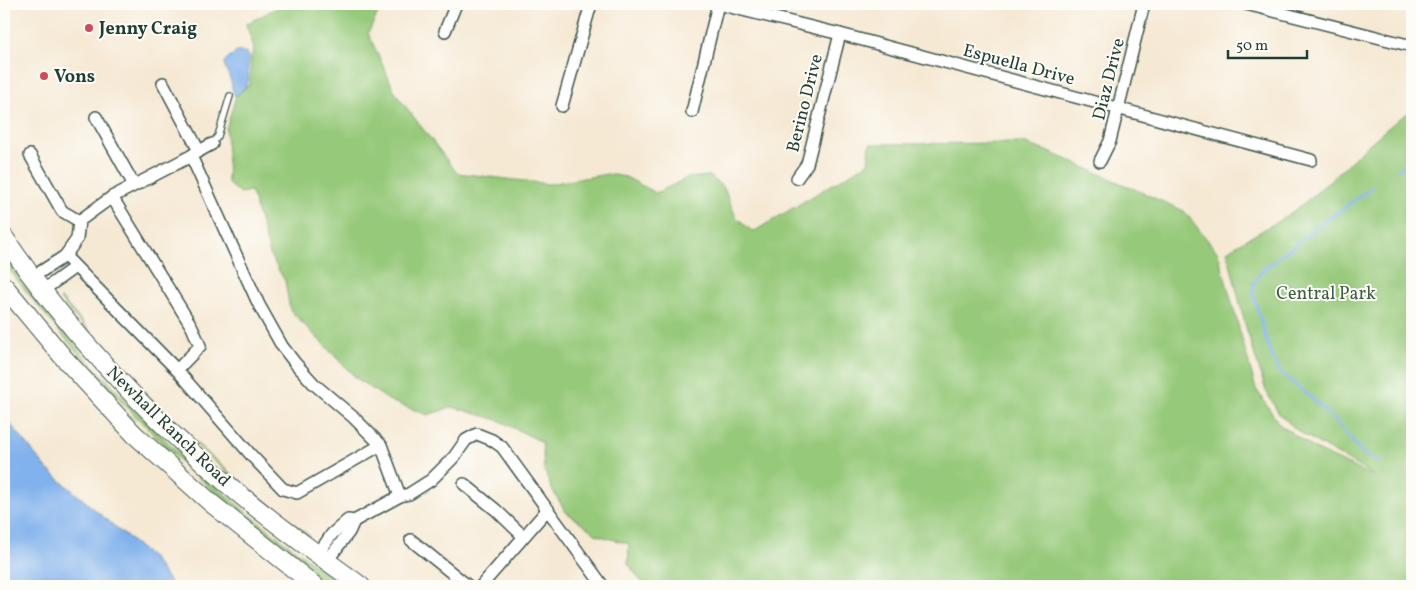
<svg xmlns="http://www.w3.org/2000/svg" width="1416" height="590" viewBox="0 0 1416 590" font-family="Vollkorn,serif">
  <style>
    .green { fill: #96c979; stroke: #5a8356 }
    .water { fill: #82b2ed; stroke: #507890 }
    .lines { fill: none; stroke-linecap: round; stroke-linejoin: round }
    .stream { stroke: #82b2ed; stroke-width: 3 }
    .lane-casing { stroke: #3f574c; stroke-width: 8 }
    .street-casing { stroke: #3f574c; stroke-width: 14 }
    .primary-casing { stroke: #3f574c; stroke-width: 20 }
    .lane { stroke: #fff; stroke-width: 5.5 }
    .street { stroke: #fff; stroke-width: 11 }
    .primary { stroke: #fff; stroke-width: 18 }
    .poi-dot { fill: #d1495b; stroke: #fdfcf7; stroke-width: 2 }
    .labels { text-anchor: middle; stroke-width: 4; stroke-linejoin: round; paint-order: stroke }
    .poi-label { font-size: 18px; font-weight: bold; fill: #1f3d34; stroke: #fdfcf7; text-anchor: start }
    .street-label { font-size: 18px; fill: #1f3d34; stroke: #fdfcf7 }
    .park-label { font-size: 18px; fill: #3d6045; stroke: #fdfcf7 }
  </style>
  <rect width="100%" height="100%" fill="#fdfcf7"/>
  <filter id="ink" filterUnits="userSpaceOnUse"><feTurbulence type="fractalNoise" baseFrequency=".02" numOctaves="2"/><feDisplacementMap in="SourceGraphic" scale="10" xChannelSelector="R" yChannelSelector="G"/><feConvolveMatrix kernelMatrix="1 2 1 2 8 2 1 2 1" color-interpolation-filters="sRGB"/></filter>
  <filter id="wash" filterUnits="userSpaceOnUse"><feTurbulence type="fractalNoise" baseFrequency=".0096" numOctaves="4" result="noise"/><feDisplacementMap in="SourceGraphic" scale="20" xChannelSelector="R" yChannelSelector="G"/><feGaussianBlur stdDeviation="1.12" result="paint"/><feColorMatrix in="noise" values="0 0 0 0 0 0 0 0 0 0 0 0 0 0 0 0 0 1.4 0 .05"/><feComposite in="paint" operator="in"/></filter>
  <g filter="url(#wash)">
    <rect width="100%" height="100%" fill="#f6e9d4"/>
    <g class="green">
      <path d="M284,4H383L368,33L396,94L457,173L549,184L607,174L626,177L656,193L687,178L710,176L724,188L736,217L753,232L868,163L870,144L1023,143L1052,153L1184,211L1218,253L1256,389L1279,424L1315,449L1372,476L1373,475L1299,432L1279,414L1266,391L1245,324L1227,251C1248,238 1272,226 1292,212C1335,181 1369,138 1412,110V586H645L628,564L629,544L597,535L566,512L551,488L544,469L542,442L498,420L452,407L428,415L390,401L356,378L290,310L285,281L271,257L251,191L240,193L228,184L226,129L236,96L250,84L251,57L254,48L246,24Z"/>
      <path d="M4,256C65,338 135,415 212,483C254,520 299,553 344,586C341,586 335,587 332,586C325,584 295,558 287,552C179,470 87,370 4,263Z"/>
      <path d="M61,298C102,345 143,393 189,436C227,472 268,504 310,536L309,537C266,505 225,472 186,435C141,392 100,346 60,299Z"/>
    </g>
    <g class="water">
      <path d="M237,52C254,50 248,61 248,72C248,76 249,80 247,84C245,89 239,93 235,96C231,88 233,86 230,79C228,73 225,69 224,62L229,57Z"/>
      <path d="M4,416L47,469L153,559L173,586H4Z"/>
    </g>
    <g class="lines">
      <g class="stream">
        <path d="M1399,169L1412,161"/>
        <path d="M1373,187L1320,225L1262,271L1254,283L1253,294L1270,352L1279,371L1311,398L1334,419L1363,454L1381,463"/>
      </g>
    </g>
  </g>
  <g filter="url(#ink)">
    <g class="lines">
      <g class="lane-casing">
        <path id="lane" d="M212,144L218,136L230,96"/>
      </g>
      <g class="street-casing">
        <g id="street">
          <path d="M718,4L840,34L1311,160"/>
          <path d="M1246,4L1412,46"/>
          <path d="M445,31L456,4"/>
          <path d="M163,83L199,151"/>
          <path d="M562,106L591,4"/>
          <path d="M692,112L718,4"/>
          <path d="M96,117L134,185"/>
          <path d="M30,155L62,211L79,221"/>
          <path d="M192,155L212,144"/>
          <path d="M1100,161L1110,141L1144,4"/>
          <path d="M797,178L807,164L840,34"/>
          <path d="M112,197L192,327L200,346L177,370"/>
          <path d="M31,278L65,256"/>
          <path d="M42,291L75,267"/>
          <path d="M381,445L297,493L283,489L251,455L177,370L65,256L77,239L79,221L112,197L191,156L259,305L282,346L295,363L314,384L353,417L381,445L400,496"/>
          <path d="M464,484L496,510L523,536"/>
          <path d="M411,540L468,586"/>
          <path d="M318,554L332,534L348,520L354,521L400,496L409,494L431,480L454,457L466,440L477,434L492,440L502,447L603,586"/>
          <path d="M327,561L349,532L354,521"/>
          <path d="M481,586L548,509"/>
        </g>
      </g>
      <g class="primary-casing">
        <g id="primary">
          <path d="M4,237C65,329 143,410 226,483C269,520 316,553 361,586"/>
          <path d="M4,286L63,357L134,434L211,503L315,586"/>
        </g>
      </g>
      <use href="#lane" class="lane"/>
      <use href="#street" class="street"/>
      <use href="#primary" class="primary"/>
    </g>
  </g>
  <g class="poi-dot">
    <circle cx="89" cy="28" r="5"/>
    <circle cx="44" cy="76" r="5"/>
  </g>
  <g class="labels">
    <g class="poi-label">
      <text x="99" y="34">Jenny Craig</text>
      <text x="54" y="82">Vons</text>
    </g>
    <g class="street-label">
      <text transform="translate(1019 64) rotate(15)" y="6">Espuella Drive</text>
      <text transform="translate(1108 79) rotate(-76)" y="6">Diaz Drive</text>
      <text transform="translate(804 103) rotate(-76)" y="6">Berino Drive</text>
      <text transform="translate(169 426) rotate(44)" y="6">Newhall Ranch Road</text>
    </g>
    <g class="park-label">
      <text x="1326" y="299">Central Park</text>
    </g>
  </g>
  <rect width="1416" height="590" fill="none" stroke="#fdfcf7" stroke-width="20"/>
  <path d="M1228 50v8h79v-8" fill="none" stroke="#1f3d34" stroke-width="2.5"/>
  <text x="1236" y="50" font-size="15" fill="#1f3d34" stroke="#fdfcf7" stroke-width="4" paint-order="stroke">50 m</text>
</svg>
